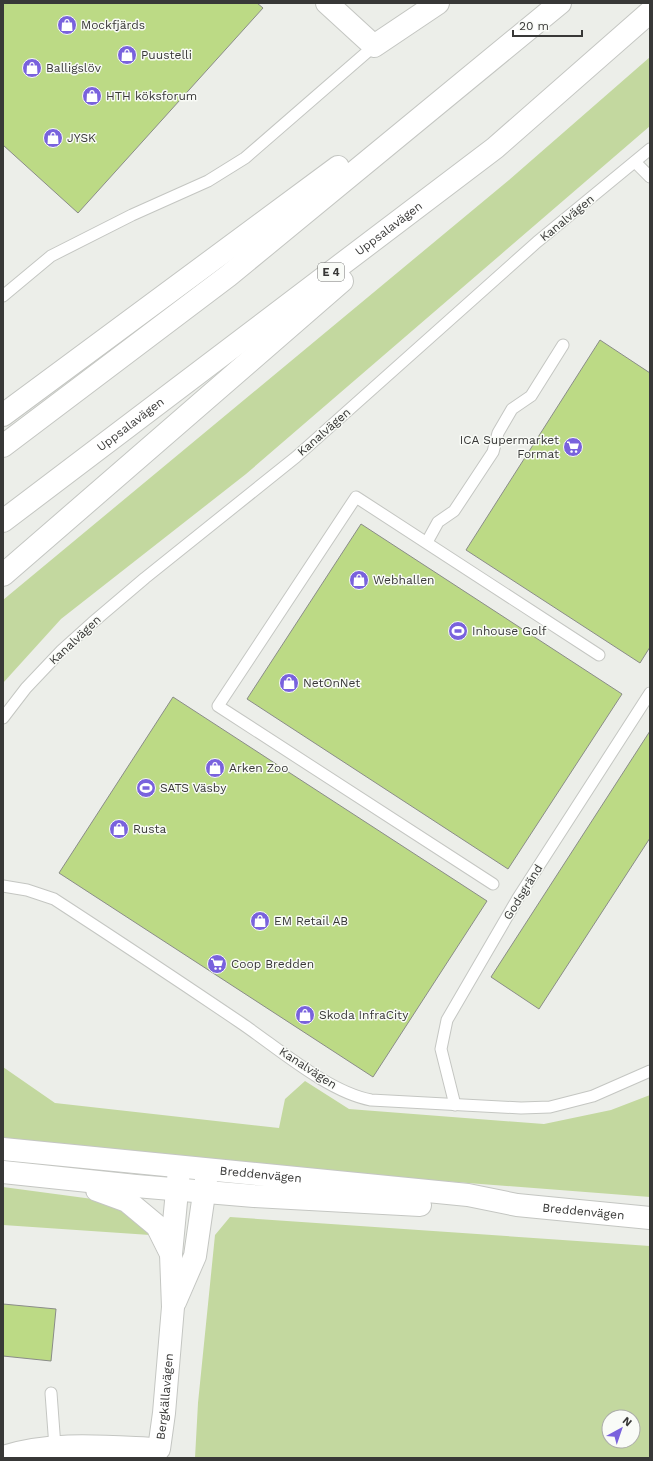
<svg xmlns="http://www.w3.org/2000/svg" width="653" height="1461" viewBox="0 0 653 1461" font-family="'Work Sans',sans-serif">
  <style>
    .green { fill: #c3d89f; fill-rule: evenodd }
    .building { fill: #bcda85; stroke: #8a8c88 }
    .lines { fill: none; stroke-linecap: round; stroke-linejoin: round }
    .lane-casing { stroke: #c4c6c2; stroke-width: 13 }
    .street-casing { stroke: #c4c6c2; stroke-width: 24 }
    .secondary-casing { stroke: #c4c6c2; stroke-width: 24 }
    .highway-casing { stroke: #c4c6c2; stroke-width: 24 }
    .lane { stroke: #fff; stroke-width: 11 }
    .street { stroke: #fff; stroke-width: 22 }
    .secondary { stroke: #fff; stroke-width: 22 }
    .highway { stroke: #fff; stroke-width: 22 }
    .labels { text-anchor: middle; stroke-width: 3; stroke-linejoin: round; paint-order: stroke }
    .shield { fill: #f9fbf7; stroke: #727271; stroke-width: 1 }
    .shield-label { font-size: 11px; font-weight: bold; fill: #383837 }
    .poi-label { font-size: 12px; fill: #383837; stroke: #f9fbf7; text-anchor: start }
    .street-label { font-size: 12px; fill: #383837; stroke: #f9fbf7 }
  </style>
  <rect width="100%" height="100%" fill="#eceee9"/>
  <g class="green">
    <path d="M650,57V126L246,474L61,619L3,683V600L509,180Z"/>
    <path d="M3,1067L55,1103L279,1128L285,1099L305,1081L349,1109L544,1124L611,1110L650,1095V1197L67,1152L3,1138Z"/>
    <path d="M3,1187L100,1200L130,1213L150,1235L3,1225Z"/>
    <path d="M230,1217L650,1246V1458H195L198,1403L215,1235ZM609,1417H633V1441H609Z"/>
  </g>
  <g class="building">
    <path d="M3,3H257L263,8L78,213L3,145Z"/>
    <path d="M600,340L650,373V647L640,663L466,550Z"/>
    <path d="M361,524L622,694L508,869L247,699Z"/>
    <path d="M173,697L487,901L373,1077L59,873Z"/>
    <path d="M650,731V838L539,1009L491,977Z"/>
    <path d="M3,1304L56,1309L51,1361L3,1356Z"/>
  </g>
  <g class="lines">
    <g class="lane-casing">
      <g id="lane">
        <path d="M635,162L650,177"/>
        <path d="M3,296L51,256L132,215L208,181L245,158L374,46"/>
        <path d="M427,542L438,522L454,511L493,452L498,433L512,409L531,396L563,345"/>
        <path d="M3,718L26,688L62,650L92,623L145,578L296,457L537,242L650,149"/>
        <path d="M493,884L218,706L356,497L599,655"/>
        <path d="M3,886L27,890L54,899C117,940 179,981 241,1023C278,1048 328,1092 371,1100L521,1108L550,1107L593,1096L650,1071"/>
        <path d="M455,1105L441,1049L447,1020L518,898L650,693"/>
        <path d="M51,1393L55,1447"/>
      </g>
    </g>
    <g class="street-casing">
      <g id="street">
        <path d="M327,3L374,46L438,3"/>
        <path d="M175,1302L195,1256L207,1173"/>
        <path id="s1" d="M3,1457C53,1441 107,1447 159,1449L164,1413L173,1307L171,1254L179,1170"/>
      </g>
    </g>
    <g class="secondary-casing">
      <g id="secondary">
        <path id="s2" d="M3,1149L468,1195L517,1205L650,1218"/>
        <path d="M3,1172L136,1186L254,1196L420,1205"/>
        <path d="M97,1190L127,1201L157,1226L171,1254"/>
      </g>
    </g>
    <g class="highway-casing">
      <g id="highway">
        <path d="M3,415L338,167"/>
        <path d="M3,446L228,276L560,3"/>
        <path id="s3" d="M3,521L495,148L650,12"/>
        <path d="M3,575L342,281"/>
      </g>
    </g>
    <use href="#lane" class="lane"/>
    <use href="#street" class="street"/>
    <use href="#secondary" class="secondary"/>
    <use href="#highway" class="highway"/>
  </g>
  <defs>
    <g id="shop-disc" transform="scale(1)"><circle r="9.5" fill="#7962dd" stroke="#f9fbf7"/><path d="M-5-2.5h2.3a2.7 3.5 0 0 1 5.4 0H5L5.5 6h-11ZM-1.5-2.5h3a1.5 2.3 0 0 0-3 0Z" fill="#fff"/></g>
    <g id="supermarket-disc" transform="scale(1)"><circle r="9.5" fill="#7962dd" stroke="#f9fbf7"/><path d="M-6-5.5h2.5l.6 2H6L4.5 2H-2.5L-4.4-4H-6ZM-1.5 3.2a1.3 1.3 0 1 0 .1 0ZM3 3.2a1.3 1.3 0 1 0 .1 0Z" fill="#fff"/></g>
    <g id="stadium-disc" transform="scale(1)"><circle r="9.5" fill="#7962dd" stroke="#f9fbf7"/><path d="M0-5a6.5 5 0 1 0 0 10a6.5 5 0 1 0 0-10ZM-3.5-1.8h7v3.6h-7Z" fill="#fff"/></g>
  </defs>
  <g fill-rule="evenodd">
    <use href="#shop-disc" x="67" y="25"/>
    <use href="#shop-disc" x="127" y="55"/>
    <use href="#shop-disc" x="32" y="68"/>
    <use href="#shop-disc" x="92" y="96"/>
    <use href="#shop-disc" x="53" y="138"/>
    <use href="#supermarket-disc" x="573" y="447"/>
    <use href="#shop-disc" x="359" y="580"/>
    <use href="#stadium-disc" x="458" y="631"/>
    <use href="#shop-disc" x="289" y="683"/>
    <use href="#shop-disc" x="215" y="768"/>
    <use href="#stadium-disc" x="146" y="788"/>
    <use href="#shop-disc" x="119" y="829"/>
    <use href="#shop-disc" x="260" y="921"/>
    <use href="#supermarket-disc" x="217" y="964"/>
    <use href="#shop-disc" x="305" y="1015"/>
  </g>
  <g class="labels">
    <rect class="shield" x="318" y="263" width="26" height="18" rx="3"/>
    <g class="shield-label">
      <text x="331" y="276">E 4</text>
    </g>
    <g class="poi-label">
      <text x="81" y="29">Mockfjärds</text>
      <text x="141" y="59">Puustelli</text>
      <text x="46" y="72">Balligslöv</text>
      <text x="106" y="100">HTH köksforum</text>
      <text x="67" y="142">JYSK</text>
      <text x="559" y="444" text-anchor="end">ICA Supermarket<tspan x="559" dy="14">Format</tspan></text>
      <text x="373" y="584">Webhallen</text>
      <text x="472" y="635">Inhouse Golf</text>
      <text x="303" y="687">NetOnNet</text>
      <text x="229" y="772">Arken Zoo</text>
      <text x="160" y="792">SATS Väsby</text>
      <text x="133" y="833">Rusta</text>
      <text x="274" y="925">EM Retail AB</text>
      <text x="231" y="968">Coop Bredden</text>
      <text x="319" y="1019">Skoda InfraCity</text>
    </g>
    <g class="street-label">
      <text transform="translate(567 218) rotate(-39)" y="4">Kanalvägen</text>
      <text dy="4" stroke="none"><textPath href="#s3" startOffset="484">Uppsalavägen</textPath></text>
      <text dy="4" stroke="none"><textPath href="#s3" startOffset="160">Uppsalavägen</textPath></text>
      <text transform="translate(324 432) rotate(-41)" y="4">Kanalvägen</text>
      <text transform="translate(75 640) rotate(-43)" y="4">Kanalvägen</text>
      <text transform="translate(523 892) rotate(-58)" y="4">Godsgränd</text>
      <text transform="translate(308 1068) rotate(33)" y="4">Kanalvägen</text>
      <text dy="4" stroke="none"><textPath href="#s2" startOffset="259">Breddenvägen</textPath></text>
      <text dy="4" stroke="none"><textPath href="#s2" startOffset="584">Breddenvägen</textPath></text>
      <text dy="4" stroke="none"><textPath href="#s1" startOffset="210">Bergkällavägen</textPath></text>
    </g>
  </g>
  <rect width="653" height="1461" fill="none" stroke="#383837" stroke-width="8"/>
  <g transform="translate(621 1429) rotate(40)"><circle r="19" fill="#f9fbf7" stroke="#acadaa"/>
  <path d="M0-3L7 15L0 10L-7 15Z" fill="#7962dd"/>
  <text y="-6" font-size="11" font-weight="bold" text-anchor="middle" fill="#383837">N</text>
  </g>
  <path d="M513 30v6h69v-6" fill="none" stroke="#383837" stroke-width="2"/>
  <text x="519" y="30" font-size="12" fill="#383837" stroke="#f9fbf7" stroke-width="3" paint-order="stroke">20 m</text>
</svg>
